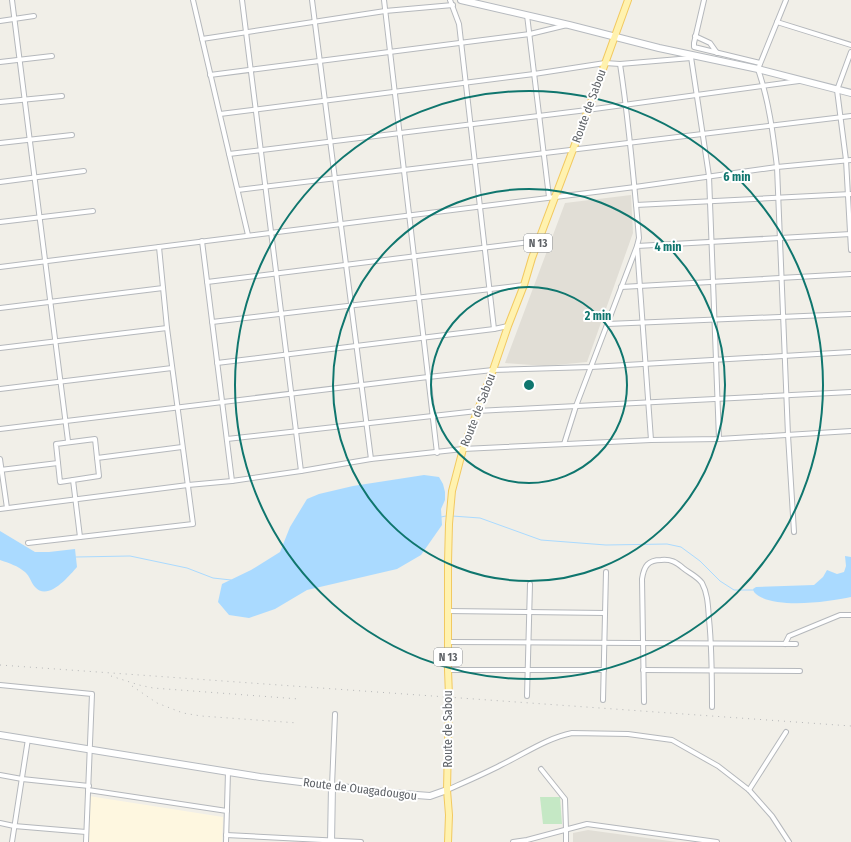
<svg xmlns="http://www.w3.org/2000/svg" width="851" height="842" viewBox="0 0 851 842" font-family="'Fira Sans Condensed',sans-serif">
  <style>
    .commercial { fill: #fef7e0 }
    .education { fill: #e1ded6 }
    .green { fill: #c5e8c5 }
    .water { fill: #aadaff }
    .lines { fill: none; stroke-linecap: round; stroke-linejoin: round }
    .stream { stroke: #aadaff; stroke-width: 1 }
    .street-casing { stroke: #b5b8bc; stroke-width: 6 }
    .secondary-casing { stroke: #b6babf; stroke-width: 8 }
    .primary-casing { stroke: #f2c960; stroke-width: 8 }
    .street { stroke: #fff; stroke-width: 4 }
    .secondary { stroke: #fff; stroke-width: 6 }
    .primary { stroke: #fff2af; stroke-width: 6 }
    .rail { stroke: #b6b7b8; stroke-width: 1; stroke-dasharray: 1 5; stroke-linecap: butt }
    .ring { fill: none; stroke: #0f766e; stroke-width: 2 }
    .labels { text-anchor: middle; stroke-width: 4; stroke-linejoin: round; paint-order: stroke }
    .shield { fill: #fff; stroke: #8f9295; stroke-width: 1 }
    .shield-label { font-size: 11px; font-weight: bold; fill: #5f6368 }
    .street-label { font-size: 12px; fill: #5f6368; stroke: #fff }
    .centre { fill: #0f766e; stroke: #fff; stroke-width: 2 }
    .ring-label { font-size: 12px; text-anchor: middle; font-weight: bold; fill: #0f766e; stroke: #fff; stroke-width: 4; stroke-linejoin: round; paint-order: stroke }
  </style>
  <rect width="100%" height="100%" fill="#f1efe8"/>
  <path class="commercial" d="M89,796L223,817L222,842H87Z"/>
  <g class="education">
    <path d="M631,195L633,233L587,362L545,366L505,363L565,203Z"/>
    <path d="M588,830L677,842H573V833Z"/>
  </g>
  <path class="green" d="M540,797H560L562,824H543Z"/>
  <g class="water">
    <path d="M424,475L439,477L443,484L445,492V500L441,509L442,525L421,555L397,569L307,590L275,609L249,618L229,615L218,602L222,584L251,570L280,552L290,527L307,499L319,494L353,486Z"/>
    <path d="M0,531L35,552H49L75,549L77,567C69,576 48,602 35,587C31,583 30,576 25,572C18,566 9,563 0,560Z"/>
    <path d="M845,556L851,557V597C829,602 770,610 754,592L753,589L756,587L814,585L823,577L827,570L837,574L844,572L846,566Z"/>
  </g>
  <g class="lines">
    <g class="stream">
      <path d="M452,516L480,518L541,540L606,545L667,544L681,547L700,561L720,581L734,590H754"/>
      <path d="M441,517L446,516"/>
      <path d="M76,557L130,556L187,568L213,578L231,580"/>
    </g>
    <g class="street-casing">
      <g id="street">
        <path d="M12,0L68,441"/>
        <path d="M193,0L248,235"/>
        <path d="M242,0L301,471"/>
        <path d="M312,0L371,459"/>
        <path d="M384,0L437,453"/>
        <path d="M450,0L459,24L494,329"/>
        <path d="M704,0L694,43V47L760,63"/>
        <path d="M786,0L758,69C769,101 773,134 777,167L788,435L794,532"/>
        <path d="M527,15L549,197"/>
        <path d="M0,21L34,16"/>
        <path d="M777,22L851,45"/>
        <path d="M695,36L710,43L717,53"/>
        <path d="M202,39L385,11L453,5"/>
        <path d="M851,52L837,90L846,160L851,250"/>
        <path d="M691,57L709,176L719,439"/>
        <path d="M0,62L52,56"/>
        <path d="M620,64C629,122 634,180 639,238L637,246L651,440"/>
        <path d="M210,75L530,34L567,25"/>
        <path d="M0,102L62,96"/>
        <path d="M220,114L534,74L605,63L620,64L691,58"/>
        <path d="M0,143L72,135"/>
        <path d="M229,154L587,110L799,81"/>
        <path d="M0,182L84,171"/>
        <path d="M238,190L851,116"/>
        <path d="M636,205L851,194"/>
        <path d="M0,222L93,211"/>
        <path d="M202,241L232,481"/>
        <path d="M0,267L635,187L777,167L851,160"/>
        <path d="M207,282L538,241"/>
        <path d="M621,287L851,274"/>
        <path d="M0,308L163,288"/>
        <path d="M212,322L524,285"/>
        <path d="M607,324L851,314"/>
        <path d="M0,348L167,328"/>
        <path d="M217,363L494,329L508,326"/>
        <path d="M0,389L172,368"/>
        <path d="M0,429L428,377L493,370L591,367L851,352"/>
        <path d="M95,439L99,476L60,482L56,444Z"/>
        <path d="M227,439L477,411L851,392"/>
        <path d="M564,444L576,406L637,246L851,234"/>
        <path d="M97,458L182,447"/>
        <path d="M0,459L7,508"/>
        <path d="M0,470L58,463"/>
        <path d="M73,480L80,537"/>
        <path d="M0,509L188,485L232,481L301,471L371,459L463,449L651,440L719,439L851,431"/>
        <path d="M28,543L193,524L167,328L159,247"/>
        <path d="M447,611L605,613"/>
        <path d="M447,642L796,644"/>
        <path d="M785,644L789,636L840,615H851"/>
        <path d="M448,670H604"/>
        <path d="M643,670L800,671"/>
        <path d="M0,685L92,694L86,842"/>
        <path d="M527,696L530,584"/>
        <path d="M603,700L606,572"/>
        <path d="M644,702L642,579C644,566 648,560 661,560C671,559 676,562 683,568C689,573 697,576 702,583C708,594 708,607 709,619C712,648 712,677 712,707"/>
        <path d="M541,769L565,799L566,829V842"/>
        <path d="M0,775L22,779L89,786"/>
        <path d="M332,786L335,714"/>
        <path d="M88,790L227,811"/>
        <path d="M447,790C465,782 484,774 501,765C524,754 547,738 572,733L628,734L672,740L718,766L749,790L772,816L789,842"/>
        <path d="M749,790L786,732"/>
        <path d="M0,823L14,826L86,832"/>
        <path d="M226,835L361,842"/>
        <path d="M12,842L28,739"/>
        <path d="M226,842L228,772"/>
        <path d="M513,842L527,840L587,824L717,842"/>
      </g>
    </g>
    <g class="secondary-casing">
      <g id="secondary">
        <path d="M461,0L569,25L659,48L758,69L851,93"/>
        <path d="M0,735L260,777L390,793L430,796L447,790"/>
        <path d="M331,842L332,786"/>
      </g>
    </g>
    <g class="primary-casing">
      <path id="primary" d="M448,842L449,815L447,790L449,696L448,670V562L449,524L452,491L463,449L493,370L508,326L524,285L532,258L594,94L628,0"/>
    </g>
    <use href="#street" class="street"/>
    <use href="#secondary" class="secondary"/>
    <use href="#primary" class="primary"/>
    <g class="rail">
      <path d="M0,665L851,726"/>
      <path d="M111,676L139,685L153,688L299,699"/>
      <path d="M132,686L157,703L183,713L201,716L298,723"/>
    </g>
  </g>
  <g class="ring">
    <circle cx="529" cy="385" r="98"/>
    <circle cx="529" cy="385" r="196"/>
    <circle cx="529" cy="385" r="294"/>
  </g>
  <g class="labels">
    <g class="shield">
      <rect x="524" y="234" width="28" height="18" rx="3"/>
      <rect x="434" y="648" width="28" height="18" rx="3"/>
    </g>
    <g class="shield-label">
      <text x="538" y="247">N 13</text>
      <text x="448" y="661">N 13</text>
    </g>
    <g class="street-label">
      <text transform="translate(589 106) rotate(-70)" y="4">Route de Sabou</text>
      <text transform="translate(478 410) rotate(-69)" y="4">Route de Sabou</text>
      <text transform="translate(448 729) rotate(-90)" y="4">Route de Sabou</text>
      <text transform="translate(360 789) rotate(7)" y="4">Route de Ouagadougou</text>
    </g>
  </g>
  <circle cx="529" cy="385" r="6" class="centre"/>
  <g class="ring-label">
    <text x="737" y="181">6 min</text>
    <text x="668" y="251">4 min</text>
    <text x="598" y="320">2 min</text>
  </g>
</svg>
